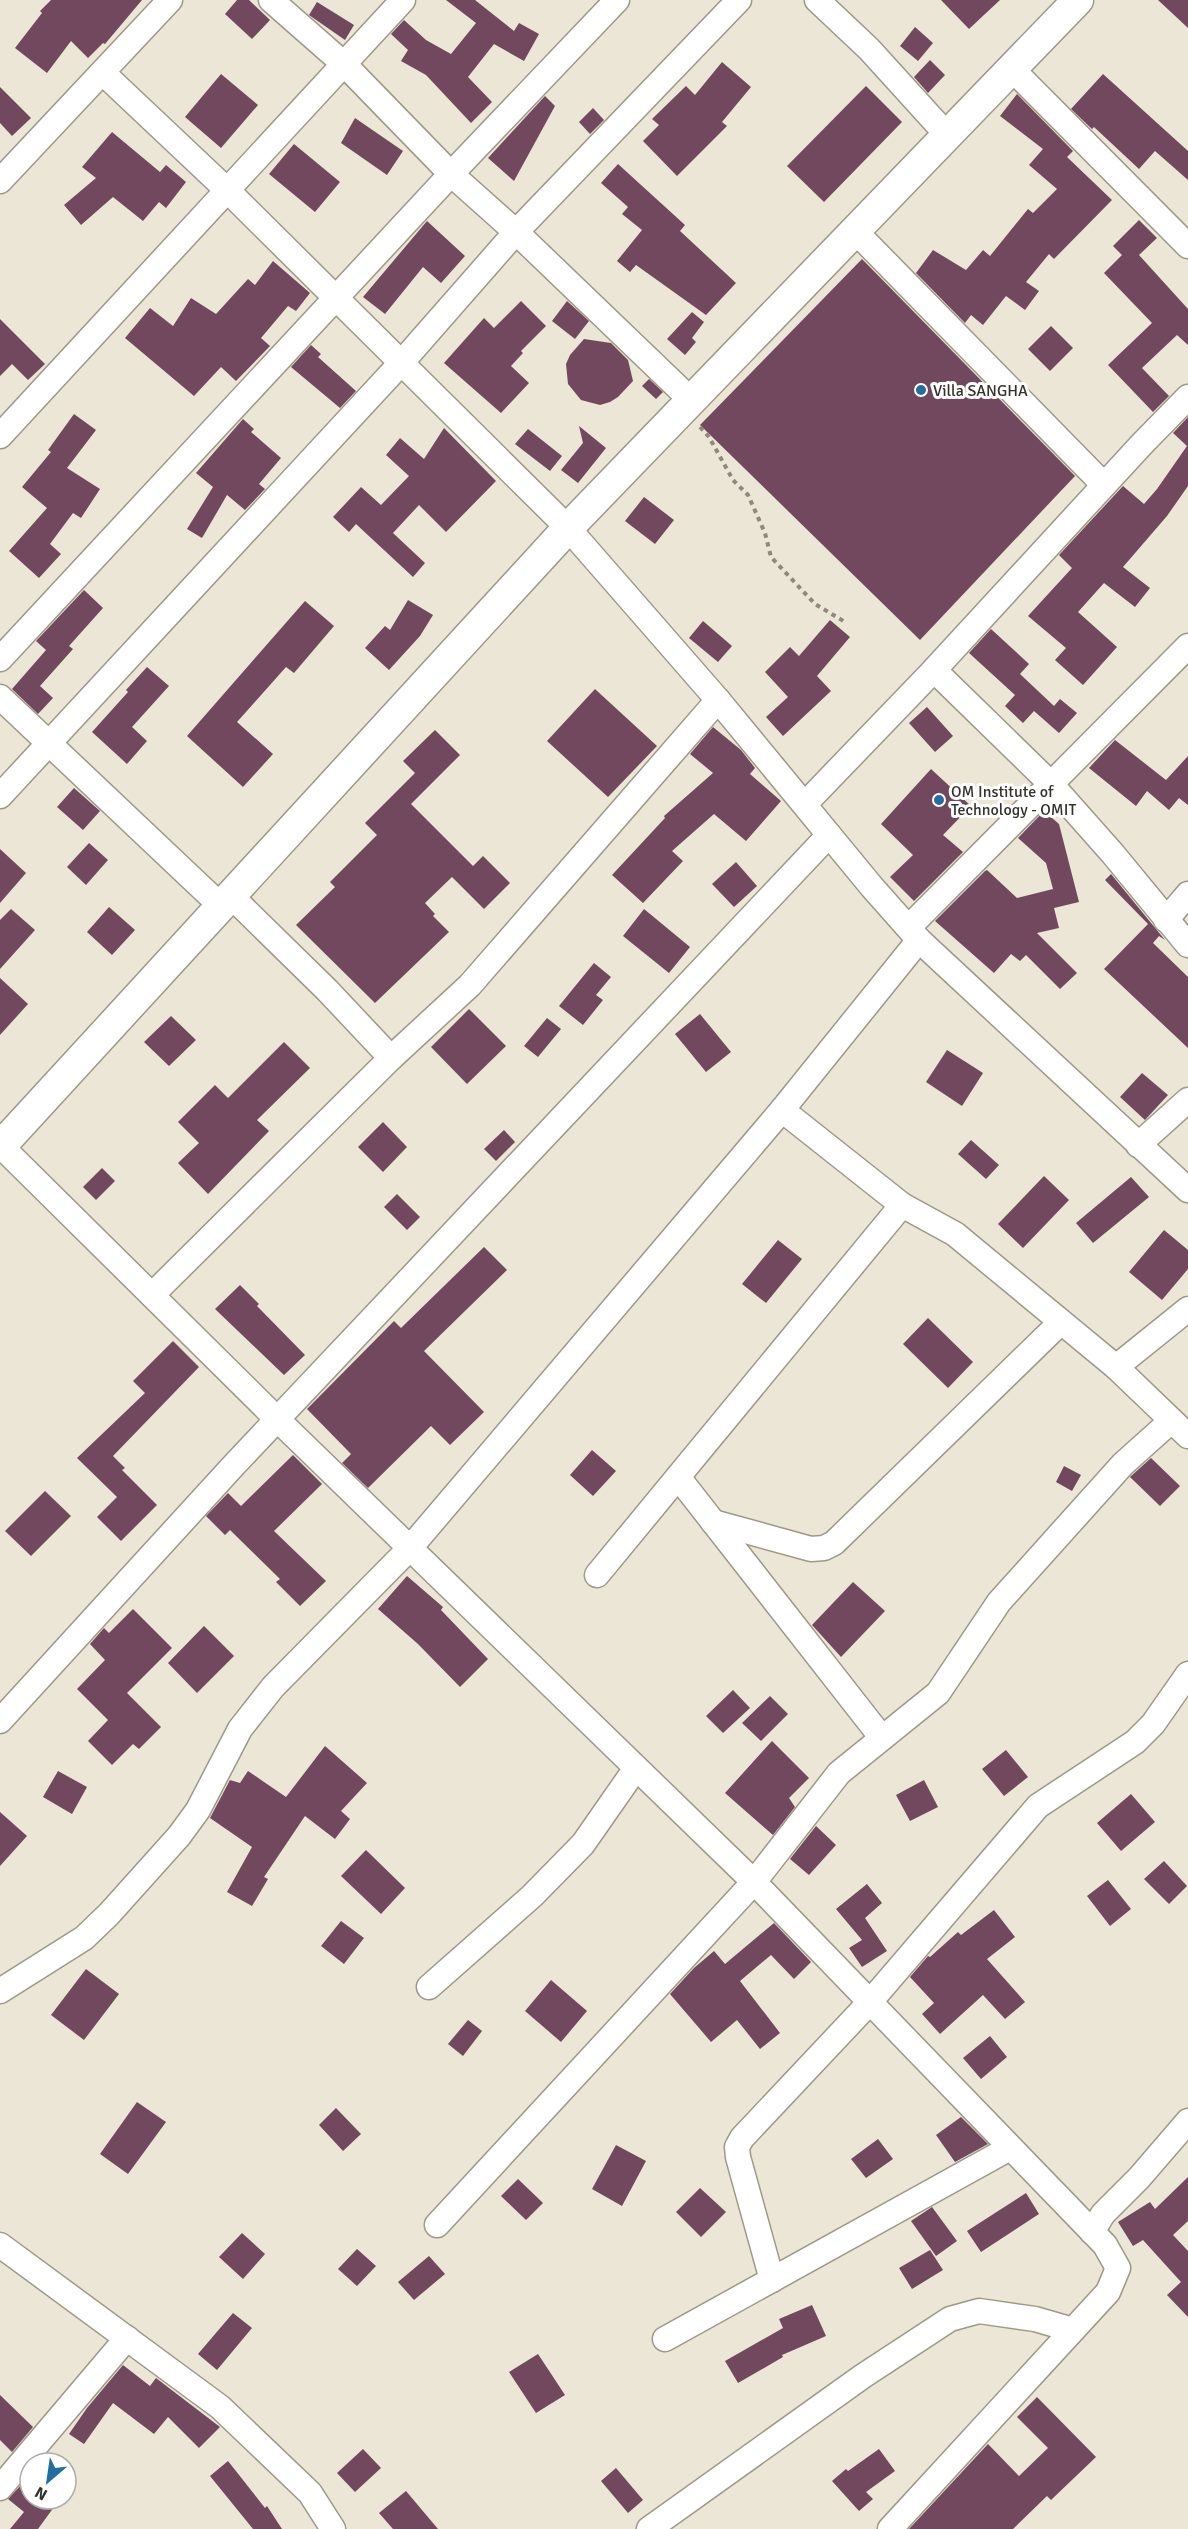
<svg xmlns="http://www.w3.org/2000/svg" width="1188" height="2529" viewBox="0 0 1188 2529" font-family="Signika,sans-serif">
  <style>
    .building { fill: #72485f }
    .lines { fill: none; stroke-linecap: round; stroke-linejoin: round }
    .minor-casing { stroke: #9d9888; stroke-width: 27 }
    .tertiary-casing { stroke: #9d9888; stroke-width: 33 }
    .path { stroke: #8d897e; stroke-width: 4; stroke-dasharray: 4.5 4.5; stroke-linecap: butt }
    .minor { stroke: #fff; stroke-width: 24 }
    .tertiary { stroke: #fff; stroke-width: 30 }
    .poi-dot { fill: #236ea1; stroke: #fff; stroke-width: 2 }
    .labels { text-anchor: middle; stroke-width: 6; stroke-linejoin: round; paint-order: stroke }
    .poi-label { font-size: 16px; fill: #34322c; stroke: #fff; text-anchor: start }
  </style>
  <rect width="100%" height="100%" fill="#ebe6d5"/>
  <g class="building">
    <path d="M51,0H142L105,44L103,43L88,58L71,41L47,73L15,48L42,13L40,11Z"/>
    <path d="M237,0H249L270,20L252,39L225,14Z"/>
    <path d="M446,0H475L514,31L519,23L539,34L524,61L494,44L468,77L492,102L471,123L426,75L401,61L408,50L391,34L404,20L426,40L451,54L476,23Z"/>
    <path d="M941,0H1000L969,29Z"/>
    <path d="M1158,0H1188V28Z"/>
    <path d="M317,2L354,25L345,40L309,15Z"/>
    <path d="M915,27L933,43L918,61L900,46Z"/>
    <path d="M930,60L945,75L928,93L914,77Z"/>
    <path d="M722,62L751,87L722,122L727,126L677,176L643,141L659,125L652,119L686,86L695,95Z"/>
    <path d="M221,74L258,105L221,148L185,117Z"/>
    <path d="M1103,74L1188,151V180L1155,151L1139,169L1094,127L1092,129L1071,109Z"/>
    <path d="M866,86L902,122L824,202L787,166Z"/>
    <path d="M0,87L31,118L12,136L0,123Z"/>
    <path d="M1017,94L1073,151L1067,157L1112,200L1054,259L1049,254L1026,282L1039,291L1025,310L1006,296L983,325L971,315L965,323L916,273L933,250L966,270L983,250L990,256L1028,209L1033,213L1057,189L1029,165L1043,149L1000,116Z"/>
    <path d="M545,96L555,106L514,181L488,158Z"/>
    <path d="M593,108L604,120L590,134L579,122Z"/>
    <path d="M355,118L403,151L387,175L341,143Z"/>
    <path d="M112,132L160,172L166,165L186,182L166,208L159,202L143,221L113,197L81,225L64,205L96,178L82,167Z"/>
    <path d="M294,144L340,182L315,212L269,174Z"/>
    <path d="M618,164L685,225L680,231L736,283L706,315L636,265L630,272L617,261L642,230L622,214L628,207L601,183Z"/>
    <path d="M1139,220L1157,238L1139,255L1188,309V345L1177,335L1142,368L1169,396L1153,412L1108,365L1152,323L1104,273L1122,255L1113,246Z"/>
    <path d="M427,221L465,256L441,283L423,267L385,314L363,297Z"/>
    <path d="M862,259L1075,476L920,640L700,425Z"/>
    <path d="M273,261L310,293L296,311L288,306L261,338L270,346L236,381L221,367L194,396L125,338L150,308L173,326L191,298L216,314L248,279L255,285Z"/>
    <path d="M521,301L546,326L521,351L523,353L511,366L529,383L501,413L444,363L484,318L494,328Z"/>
    <path d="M567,301L589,321L575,339L552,321Z"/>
    <path d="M692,312L704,322L692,338L696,342L685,355L667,339Z"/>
    <path d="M0,319L45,364L28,380L12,364L0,376Z"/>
    <path d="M1051,326L1073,348L1050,371L1028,349Z"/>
    <path d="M584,339L611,343L628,360L633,381L618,397L610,402L600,405L581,400L568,384L566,364L570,355Z"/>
    <path d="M311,345L321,354L318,357L356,391L340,408L291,367Z"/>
    <path d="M649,379L663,392L656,399L642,386Z"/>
    <path d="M74,414L96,430L67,468L100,489L81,518L73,513L50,544L61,554L39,578L9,551L47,508L22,487L51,452L48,450Z"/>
    <path d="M1188,417V486L1167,516L1123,567L1150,588L1135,607L1104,583L1078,612L1117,647L1083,685L1055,660L1066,648L1028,616L1072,568L1059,555L1123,486L1144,504L1157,489L1187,446L1173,433Z"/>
    <path d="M243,419L254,429L251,432L281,458L259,484L265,489L245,510L227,495L202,538L187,529L213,487L196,473Z"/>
    <path d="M579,426L606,448L578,483L561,470L583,443Z"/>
    <path d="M444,428L496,481L446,532L419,505L393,533L425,563L413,577L356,524L349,532L333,517L361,487L381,505L409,476L386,455L400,438L424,459Z"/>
    <path d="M528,429L562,456L550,471L515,444Z"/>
    <path d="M644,497L674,520L655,544L625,521Z"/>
    <path d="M84,590L103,608L69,646L73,649L40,686L53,698L38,714L12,689L46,650L36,641Z"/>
    <path d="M408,600L433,615L420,636L389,670L365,648L385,626L390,630Z"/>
    <path d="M305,601L334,626L294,673L286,667L237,722L273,754L243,787L187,736Z"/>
    <path d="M830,620L850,637L817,676L831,691L783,736L766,717L788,697L765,672L790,647L799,656Z"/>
    <path d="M703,621L732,646L718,662L689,638Z"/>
    <path d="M991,629L1029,664L1020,674L1054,706L1060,699L1077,713L1059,733L1034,711L1023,723L1005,706L1015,695L969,653Z"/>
    <path d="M147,667L169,686L132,727L147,741L127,764L92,732L128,692L126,690Z"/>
    <path d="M595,689L657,746L608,797L547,741Z"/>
    <path d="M927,707L953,736L935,752L909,723Z"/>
    <path d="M713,727L741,750L755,768L750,774L781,801L746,841L714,814L672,851L683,861L643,903L612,875L665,818L664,816L713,773L690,754Z"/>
    <path d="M435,730L460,755L411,804L473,866L483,856L510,883L484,909L452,877L425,903L435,914L433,916L449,932L375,1003L296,925L335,887L330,882L377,835L365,823L415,773L403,761Z"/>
    <path d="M1115,740L1166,780L1188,756V805L1179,798L1169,810L1147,791L1136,806L1089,768Z"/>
    <path d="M931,769L971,806L943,835L963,852L914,901L890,877L913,855L881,824Z"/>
    <path d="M74,788L100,811L83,830L57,807Z"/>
    <path d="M1044,811L1059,824L1079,902L1054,908L1059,928L1037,933L1077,973L1060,989L1026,955L1020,961L1011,954L994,973L935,921L985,871L987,870L1017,898L1053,889L1046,863L1018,838Z"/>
    <path d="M89,843L108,860L86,885L67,867Z"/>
    <path d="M0,849L26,873L0,903Z"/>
    <path d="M736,862L757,886L734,907L712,884Z"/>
    <path d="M1111,874L1165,940L1159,936L1153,943L1188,977V1048L1104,969L1148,924L1105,880Z"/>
    <path d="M109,907L135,930L112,955L87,932Z"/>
    <path d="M11,909L35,930L0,969V920Z"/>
    <path d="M644,909L690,947L669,973L623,936Z"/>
    <path d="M594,963L611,977L596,995L603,1000L583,1025L559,1006Z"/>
    <path d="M0,978L28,1004L0,1035Z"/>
    <path d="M469,1009L506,1046L467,1084L431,1047Z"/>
    <path d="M700,1014L731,1052L706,1072L675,1034Z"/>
    <path d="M171,1016L196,1040L169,1066L144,1042Z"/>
    <path d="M547,1018L561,1029L538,1057L524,1046Z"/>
    <path d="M284,1042L310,1068L257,1120L269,1131L208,1194L178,1163L199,1143L178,1122L215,1085L228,1098Z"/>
    <path d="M947,1050L983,1073L962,1106L926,1082Z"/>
    <path d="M1142,1073L1168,1095L1145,1120L1120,1097Z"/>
    <path d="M383,1122L407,1147L383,1172L358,1147Z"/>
    <path d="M504,1130L515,1142L496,1161L484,1149Z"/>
    <path d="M971,1140L999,1165L986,1179L958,1154Z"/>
    <path d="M102,1168L115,1181L96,1200L83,1187Z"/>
    <path d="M1044,1176L1069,1200L1023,1248L998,1224Z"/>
    <path d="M1131,1177L1149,1197L1093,1243L1076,1223Z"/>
    <path d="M397,1194L420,1217L407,1230L384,1207Z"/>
    <path d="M1164,1230L1188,1250V1269L1162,1300L1129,1272Z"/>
    <path d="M778,1240L802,1259L766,1303L742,1284Z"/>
    <path d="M484,1247L507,1270L424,1351L484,1412L450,1445L431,1426L368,1488L342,1463L351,1454L307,1409L394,1321L401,1328Z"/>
    <path d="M240,1285L259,1304L257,1306L305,1355L284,1375L215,1309Z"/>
    <path d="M928,1318L973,1362L948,1388L903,1344Z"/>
    <path d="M173,1341L199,1367L113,1456L125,1468L122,1470L157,1505L121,1541L97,1517L117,1497L77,1458L145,1393L133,1381Z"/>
    <path d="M592,1450L616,1471L593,1496L570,1475Z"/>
    <path d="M293,1455L322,1484L274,1531L326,1581L300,1606L276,1582L280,1579L230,1530L225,1535L206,1516L228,1493L241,1506Z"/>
    <path d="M1151,1458L1180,1486L1160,1506L1130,1477Z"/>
    <path d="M1064,1466L1081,1475L1072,1491L1056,1482Z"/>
    <path d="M45,1491L71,1516L31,1556L5,1531Z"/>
    <path d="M407,1576L443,1607L441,1610L488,1659L460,1687L418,1644L378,1609Z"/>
    <path d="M853,1582L885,1611L841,1657L812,1625Z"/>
    <path d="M133,1609L172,1648L127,1693L161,1727L139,1749L133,1744L112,1765L88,1741L108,1720L77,1689L105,1660L90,1644L104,1628L109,1633Z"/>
    <path d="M204,1626L234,1656L197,1693L168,1663Z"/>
    <path d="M733,1690L750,1708L723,1733L706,1716Z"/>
    <path d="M770,1696L788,1714L761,1741L742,1723Z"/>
    <path d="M772,1741L809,1778L789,1798L795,1807L773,1835L725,1793Z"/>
    <path d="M325,1746L367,1783L341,1811L350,1819L335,1839L305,1816L264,1877L268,1879L252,1906L227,1892L252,1847L210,1818L230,1780L240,1783L248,1771L286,1797Z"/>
    <path d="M1006,1750L1028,1777L1004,1796L982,1769Z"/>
    <path d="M58,1771L87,1787L72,1814L43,1797Z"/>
    <path d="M924,1780L938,1807L910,1821L896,1795Z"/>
    <path d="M1131,1794L1155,1822L1121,1851L1097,1823Z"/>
    <path d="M0,1812L27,1836L0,1866Z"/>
    <path d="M816,1826L836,1845L809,1875L790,1859Z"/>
    <path d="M366,1850L405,1888L381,1914L341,1876Z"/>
    <path d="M1164,1861L1187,1886L1169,1904L1144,1879Z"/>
    <path d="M1108,1880L1131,1909L1110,1926L1087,1896Z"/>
    <path d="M867,1884L882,1903L865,1918L887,1951L862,1967L849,1948L862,1940L836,1909Z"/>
    <path d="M994,1910L1015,1937L987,1959L1025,2002L1005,2019L983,1995L940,2034L922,2014L934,2003L910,1977L928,1956L930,1957L958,1932L961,1935Z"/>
    <path d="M341,1921L364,1938L344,1964L321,1946Z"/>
    <path d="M774,1923L811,1962L794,1979L771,1955L740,1981L780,2033L760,2049L737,2020L711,2042L670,1994L694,1968L714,1951L725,1964Z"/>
    <path d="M86,1969L119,1994L84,2040L51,2015Z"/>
    <path d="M551,1980L587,2011L561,2042L525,2011Z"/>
    <path d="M468,2020L482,2031L463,2056L448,2044Z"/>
    <path d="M990,2036L1007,2057L981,2079L963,2058Z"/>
    <path d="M137,2102L166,2122L128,2174L100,2154Z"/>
    <path d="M336,2108L361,2134L343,2151L319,2125Z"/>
    <path d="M961,2117L988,2144L955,2162L936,2135Z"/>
    <path d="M878,2139L893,2159L866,2178L851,2159Z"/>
    <path d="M616,2145L646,2161L622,2206L592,2189Z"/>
    <path d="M1188,2177V2221L1173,2235L1188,2251V2317L1167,2295L1181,2282L1143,2240L1133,2246L1118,2222L1150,2202L1155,2209Z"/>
    <path d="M518,2179L543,2203L526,2220L501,2196Z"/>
    <path d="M700,2188L726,2212L701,2237L676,2212Z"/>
    <path d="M1026,2193L1039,2214L981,2252L967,2231Z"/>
    <path d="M932,2207L957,2241L936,2256L911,2221Z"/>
    <path d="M242,2233L265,2254L243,2279L219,2257Z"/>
    <path d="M357,2249L376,2266L357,2286L338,2269Z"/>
    <path d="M930,2250L943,2270L912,2289L899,2268Z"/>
    <path d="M429,2256L445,2274L414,2300L398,2282Z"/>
    <path d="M812,2305L826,2336L782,2355L783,2357L738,2383L725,2361L783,2328L779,2319Z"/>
    <path d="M233,2313L252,2328L217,2370L198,2354Z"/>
    <path d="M538,2354L565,2395L536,2413L509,2372Z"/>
    <path d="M123,2365L150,2386L156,2378L220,2427L199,2448L168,2417L154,2434L113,2403L84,2444L69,2434L87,2408Z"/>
    <path d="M0,2395L33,2427L12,2452L0,2440Z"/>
    <path d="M1037,2397L1096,2457L1051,2500L1047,2496L1013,2529H909L988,2444L1019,2476L1048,2448L1017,2417Z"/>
    <path d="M363,2449L381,2468L355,2492L337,2473Z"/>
    <path d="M879,2449L895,2471L866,2492L873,2499L859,2511L832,2481L846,2469L848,2471Z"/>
    <path d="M228,2461L265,2508L267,2506L282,2529H253L210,2476Z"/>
    <path d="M616,2468L643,2500L628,2513L601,2481Z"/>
    <path d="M23,2483L30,2489V2499H43L54,2507L38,2529H10L24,2512L8,2499Z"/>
    <path d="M406,2491L438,2529H393L379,2513Z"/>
  </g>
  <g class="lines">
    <g class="minor-casing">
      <g id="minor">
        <path d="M271,0L345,65L451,174L516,232L692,401"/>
        <path d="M817,0L869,49L948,136"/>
        <path d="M1013,70L1188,246"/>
        <path d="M103,73L227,190L568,528L718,700L872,887L919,940L1188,1190"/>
        <path d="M0,181L170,0"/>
        <path d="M856,232L1104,485"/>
        <path d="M0,436L403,0"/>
        <path d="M0,659L451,174L617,0"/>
        <path d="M934,670L1051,784L1113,854L1188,945"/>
        <path d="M0,697L221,906"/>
        <path d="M0,796L402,362L516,232L739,0"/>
        <path d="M805,804L934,670L1142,444L1188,397"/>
        <path d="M231,896L327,990L391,1058"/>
        <path d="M1166,920L1188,894"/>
        <path d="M909,927L1188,646"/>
        <path d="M782,1110L902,1205L955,1234L1116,1367L1188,1436"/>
        <path d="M1138,1145L1188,1100"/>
        <path d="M1,1146L277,1419L754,1882L1105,2245L1118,2268L1108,2292L890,2529"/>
        <path d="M152,1295L391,1058L470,985L718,700"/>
        <path d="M1116,1367L1188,1309"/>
        <path d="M678,1477L882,1738"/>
        <path d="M713,1522L811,1549L824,1548L834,1543L1061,1322"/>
        <path d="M597,1575L902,1205"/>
        <path d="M0,1721L234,1465L829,835"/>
        <path d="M429,1987L532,1896L583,1844L636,1768"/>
        <path d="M0,1991L84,1938L109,1914L179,1836L198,1810L240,1729L273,1687L410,1548L782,1110L919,940"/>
        <path d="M437,2225L754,1882L839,1773L938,1693L999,1602L1123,1464L1171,1421"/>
        <path d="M1092,2232L1103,2214L1139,2178L1188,2121"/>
        <path d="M0,2245L220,2407L310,2493L333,2529"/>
        <path d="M772,2280L738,2157L737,2147L742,2138L870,2002L1038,1806L1135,1742L1153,1724L1188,1674"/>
        <path d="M665,2339L1010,2148"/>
        <path d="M0,2488L127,2338"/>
        <path d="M649,2529L863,2376L950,2319L979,2311L1035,2319L1073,2330"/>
      </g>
    </g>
    <g class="tertiary-casing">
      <path id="tertiary" d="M0,1147L568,528L1078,0"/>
    </g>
    <path class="path" d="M700,427L709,437L733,480L748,495L765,533L771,557L815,604L845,622"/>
    <use href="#minor" class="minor"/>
    <use href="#tertiary" class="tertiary"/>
  </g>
  <g class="poi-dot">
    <circle cx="921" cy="390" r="6"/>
    <circle cx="939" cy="800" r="6"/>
  </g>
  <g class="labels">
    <g class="poi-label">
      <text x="933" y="396">Villa SANGHA</text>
      <text x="951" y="797">OM Institute of<tspan x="951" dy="18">Technology - OMIT</tspan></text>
    </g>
  </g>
  <g transform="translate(48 2481) rotate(209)"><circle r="28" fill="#ffffff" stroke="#aeadab" stroke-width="1.5"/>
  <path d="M0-4.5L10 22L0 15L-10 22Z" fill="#236ea1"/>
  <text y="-9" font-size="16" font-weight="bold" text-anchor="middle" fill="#34322c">N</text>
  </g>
</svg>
